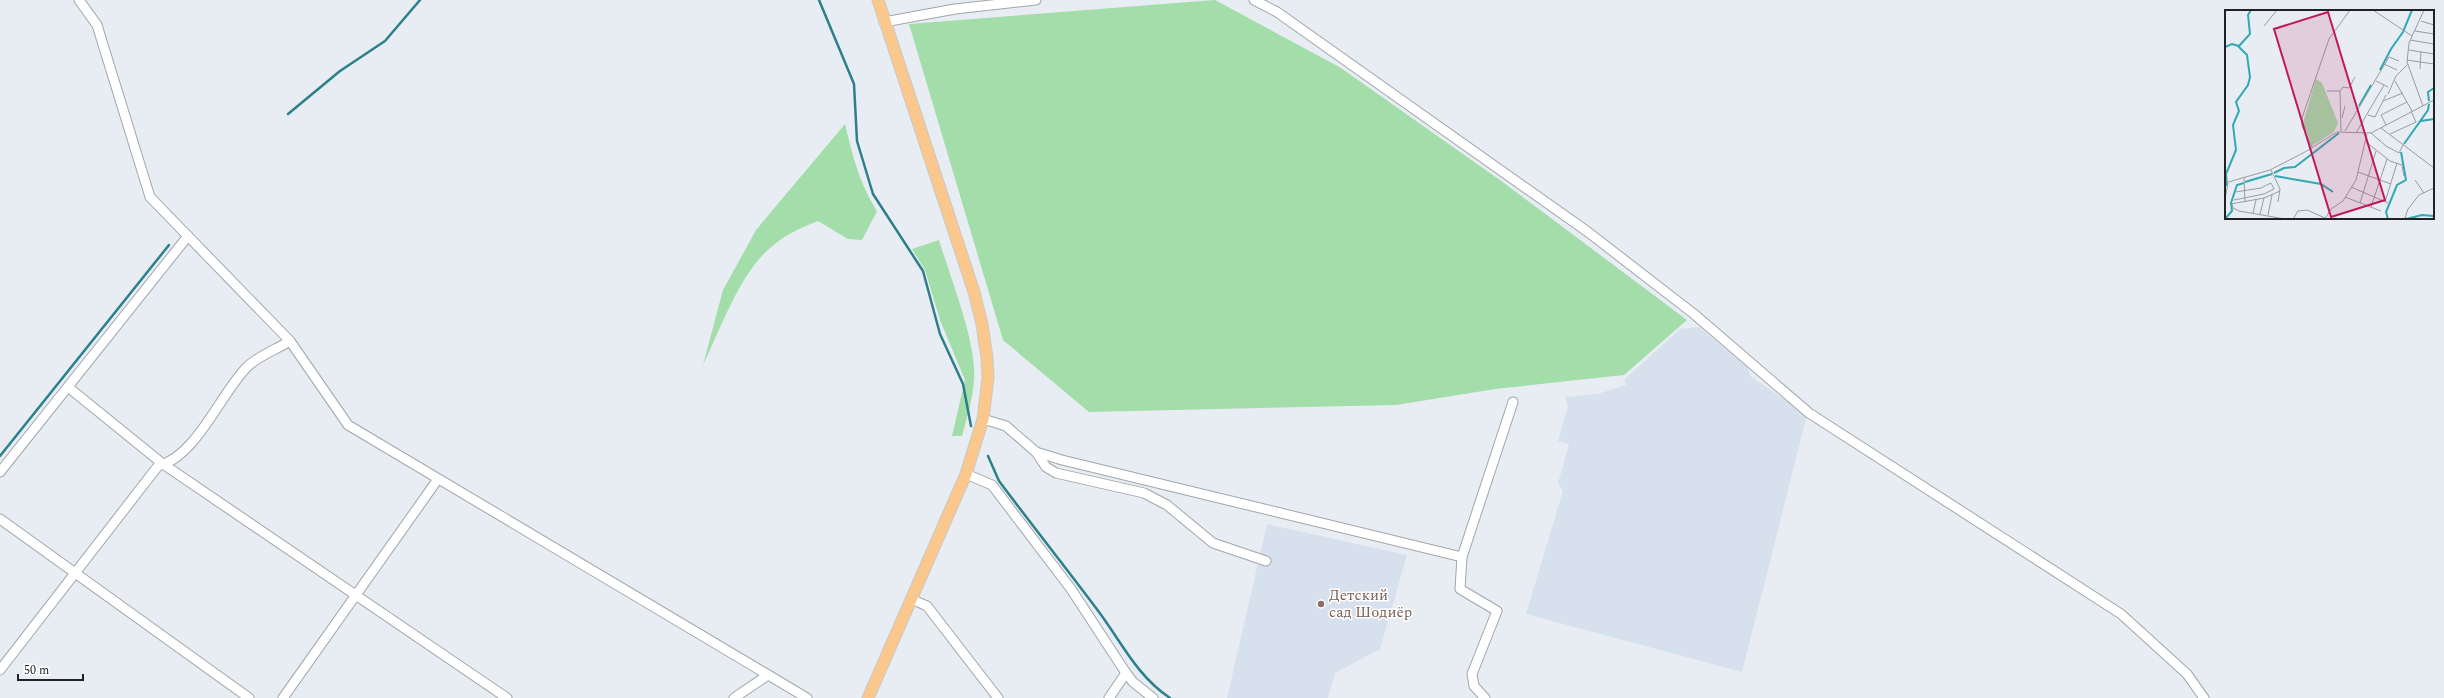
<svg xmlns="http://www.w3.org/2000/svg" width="2444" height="698" viewBox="0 0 2444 698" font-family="Spectral,serif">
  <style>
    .built { fill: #d7e0ed }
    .green { fill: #a3ddaa }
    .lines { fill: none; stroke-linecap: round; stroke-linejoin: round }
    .stream { stroke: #2d8089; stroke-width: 2.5 }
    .minor-casing { stroke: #a1a6ab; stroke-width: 11 }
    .major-casing { stroke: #c9caca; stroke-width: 13 }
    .minor { stroke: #fff; stroke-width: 9 }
    .major { stroke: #fac78c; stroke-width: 11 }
    .education-dot { fill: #8d6e63; stroke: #fff; stroke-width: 1.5 }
    .labels { text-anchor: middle; stroke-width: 3; stroke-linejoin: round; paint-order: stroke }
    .education-label { font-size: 15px; fill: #785e54; stroke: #fff; text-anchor: start }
    .inset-river { fill: none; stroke: #32a8b4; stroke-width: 2 }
    .inset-road { fill: none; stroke: #989ca0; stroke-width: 1 }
    .view { fill: #c2185b; fill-opacity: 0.15; stroke: #c2185b; stroke-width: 2 }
    .inset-edge { fill: none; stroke: #202224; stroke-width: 2 }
  </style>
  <rect width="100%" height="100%" fill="#e8edf3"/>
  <g class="built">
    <path d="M1699,327L1748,368L1750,376L1807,415L1742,672L1526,614L1563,491L1558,483L1569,444L1558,441L1568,406L1565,397L1598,394L1626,385L1625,379L1680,329Z"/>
    <path d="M1267,524L1407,555L1380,649L1335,673L1328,698H1227Z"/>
  </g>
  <g class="green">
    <path d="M1215,0L1341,68L1504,183L1687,320L1624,375L1495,389L1396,405L1089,412L1003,340L909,24Z"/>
    <path d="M845,124C853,157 859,182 877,211L862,240L848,239L818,221C803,227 788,233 775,244C741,269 721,328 703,365L723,290L756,230Z"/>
    <path d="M939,240C950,277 977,343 974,379C973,399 967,417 962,436H952L965,380L940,320L925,270L912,249Z"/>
  </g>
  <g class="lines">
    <g class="stream">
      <path d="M819,0L854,84L857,141L873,194L923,271L940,334L963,384L971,426"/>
      <path d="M288,114L340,71L385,41L420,0"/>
      <path d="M0,456L169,245"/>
      <path d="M988,456L999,481C1032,525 1066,568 1099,612C1122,643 1137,676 1170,698"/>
    </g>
    <g class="minor-casing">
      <g id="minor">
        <path d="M79,0L97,25L150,197L290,341L348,425L807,698"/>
        <path d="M1254,0L1277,12L1588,232L1694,314L1809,413L2121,614L2187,674L2204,698"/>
        <path d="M884,22L955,9L1036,0"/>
        <path d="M68,387L163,464L507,698"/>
        <path d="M983,419L1006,426L1036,452L1062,460L1462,557"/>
        <path d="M1036,452L1046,467L1056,473L1144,493L1167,505L1213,543L1266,561"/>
        <path d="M0,472L188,236"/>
        <path d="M966,474L992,485L1071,589L1126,673L1133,682L1153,698"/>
        <path d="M0,519L249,698"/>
        <path d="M911,599L927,606L998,698"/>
        <path d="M0,670L158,466C196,457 221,393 247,367C258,356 277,349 290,341"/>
        <path d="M283,698L438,479"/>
        <path d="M734,698L768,675"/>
        <path d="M1109,698L1126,673"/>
        <path d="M1485,698L1474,686L1472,674L1497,611L1460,589L1462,557L1513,402"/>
      </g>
    </g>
    <g class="major-casing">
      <path id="major" d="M868,698L966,474L983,419L988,378L987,358L982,324L974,292L878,0"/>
    </g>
    <use href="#minor" class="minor"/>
    <use href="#major" class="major"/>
  </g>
  <circle class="education-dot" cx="1321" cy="604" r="4"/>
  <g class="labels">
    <g class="education-label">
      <text x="1329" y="600">Детский<tspan x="1329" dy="17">сад Шодиёр</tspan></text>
    </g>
  </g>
  <g transform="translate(2225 10)">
    <rect width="209" height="209" fill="#e8edf3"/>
    <path d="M91,69L97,73L113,113L109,122L87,136L78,113Z" fill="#a3ddaa"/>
    <path class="inset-river" d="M0,37L7,34L14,36L25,24L23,5L26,0M155,60L166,39L178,22L187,0M204,91L203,82L209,78M134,96L146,75M196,111L209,109M179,134L203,100L204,94M49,163L59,158L70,157L114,123M50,166L96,174L108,182M20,172L47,164M2,176L1,164L11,140L8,115L14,101L11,92L23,75L25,67L22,45L13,36M0,209L7,201L6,193L12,175L19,173M163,209L161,202L172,175L181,170L176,142M181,209L197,205L209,206"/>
    <path class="inset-road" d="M148,0L187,26M196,11L209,15M39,16L52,0M190,21L209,24M185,30L209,34M184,40L209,44M182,50L209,54M159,54L172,60M195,59L196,42M151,71L163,77M170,71L187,101M102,81H115L118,77L124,78L130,67M115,81L116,121M163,84L171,66L182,55M158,91L178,83M198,96L182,52L184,33L199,0M143,105L150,107L161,85M117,108L120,96M161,115L156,105L182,92M156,118L209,158M120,121L164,47L174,51M131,123L159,75M146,123L161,136L174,143L178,135M165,124L191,112L186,101M141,132L165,151L177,155L179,166M87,137L77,116V108L104,29L125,0M46,160L55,179L53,192M133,162L166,174M19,168L20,192M190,170L199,183M0,173L45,160L80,142L112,122L146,123L209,90M126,177L163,193M120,187L156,201M0,189L3,173M9,190L39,184L49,179L46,173L36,178L10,182M160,192L172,153M135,193L151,141M6,194L39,188L55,181M7,194L8,198L14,201L60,209M146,197L162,149M28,203L31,190M35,204L39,188M43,205L47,185M180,208L183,199L194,185L209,178M68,209L73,201L82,200L100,208M100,209L106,199L118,191L131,170L142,124"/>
    <path class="view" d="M103,2L160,190L106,207L49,19Z"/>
    <rect width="209" height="209" class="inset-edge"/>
  </g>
  <path d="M18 674v6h65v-6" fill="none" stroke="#202224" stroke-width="2"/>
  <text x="24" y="674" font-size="12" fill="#202224" stroke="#ffffff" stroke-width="3" paint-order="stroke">50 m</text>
</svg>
